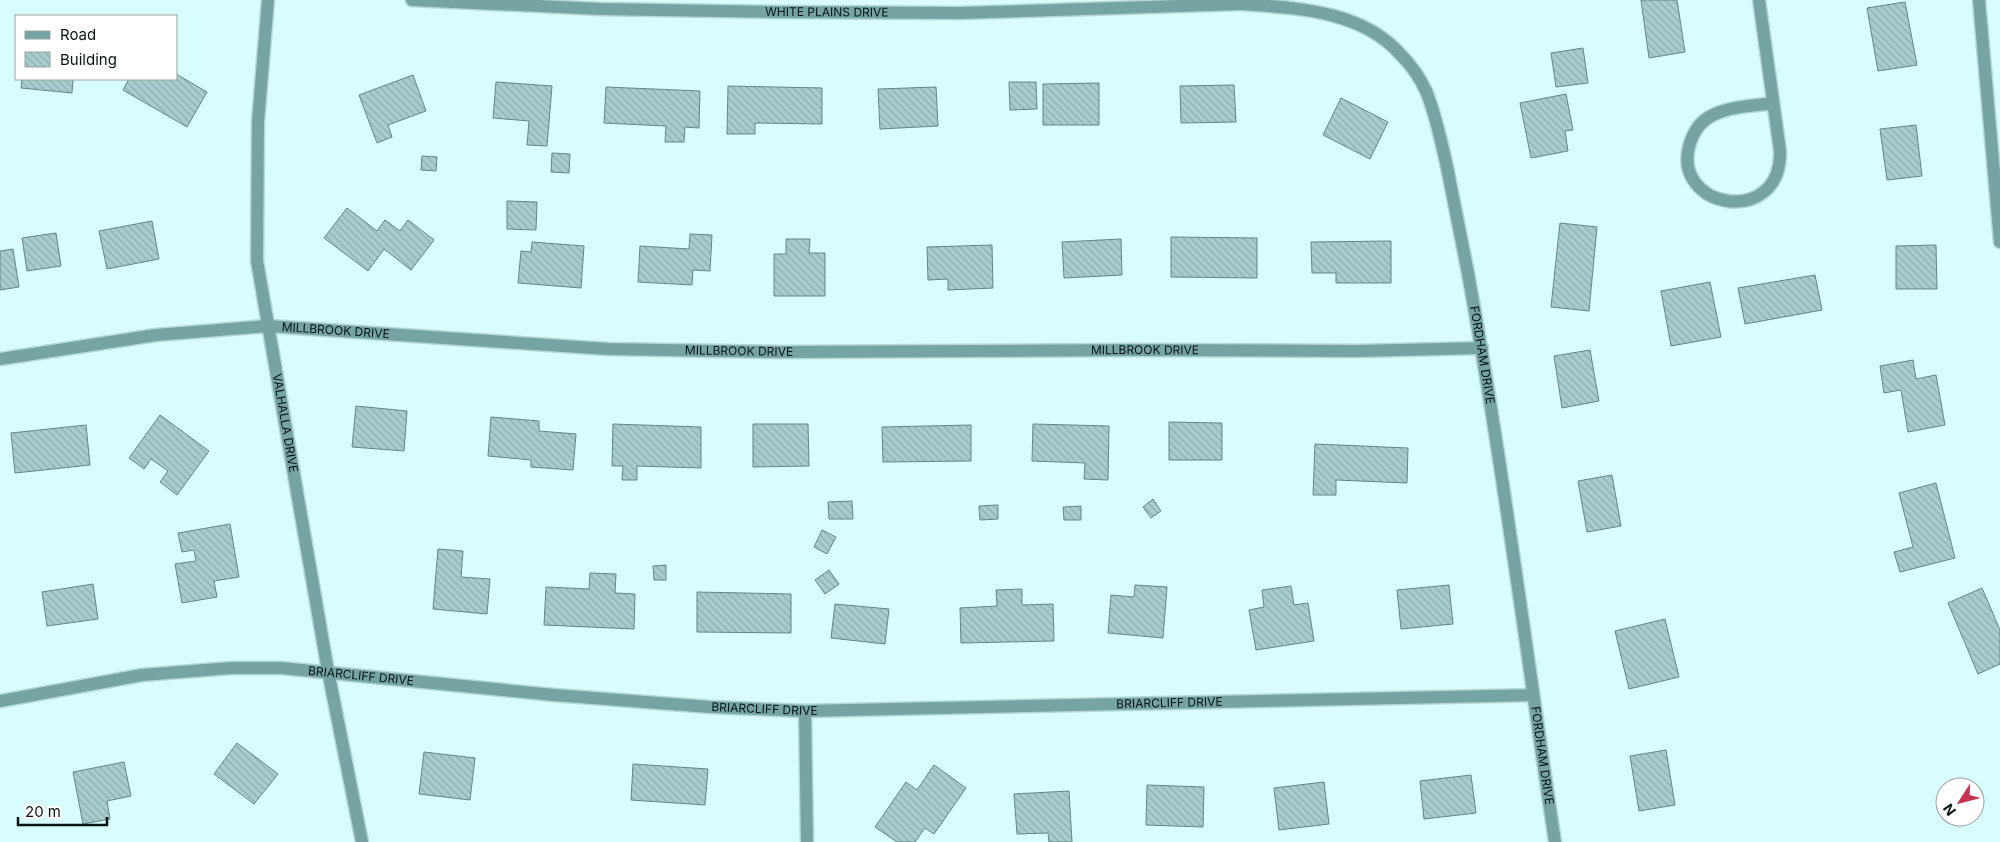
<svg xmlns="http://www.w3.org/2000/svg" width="2000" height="842" viewBox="0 0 2000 842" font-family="Inter,sans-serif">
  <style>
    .building { fill: url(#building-back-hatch); stroke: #638685 }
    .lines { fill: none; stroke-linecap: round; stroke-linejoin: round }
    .minor-casing { stroke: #b6d9d8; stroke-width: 15 }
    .minor { stroke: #75a4a3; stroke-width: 12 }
    .labels { text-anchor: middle; stroke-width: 4.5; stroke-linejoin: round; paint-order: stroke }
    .street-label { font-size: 12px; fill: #061414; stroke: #fff }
  </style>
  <defs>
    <pattern id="building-back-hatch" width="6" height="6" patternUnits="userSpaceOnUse" patternTransform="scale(1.25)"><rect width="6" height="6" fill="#a7cdcc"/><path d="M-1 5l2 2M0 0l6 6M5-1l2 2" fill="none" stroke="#8eafae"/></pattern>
  </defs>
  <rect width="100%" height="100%" fill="#d7fefd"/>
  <g class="building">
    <path d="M1641,0H1677L1685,52L1649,58Z"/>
    <path d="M1905,2L1917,65L1878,71L1867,8Z"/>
    <path d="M1583,48L1588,83L1556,87L1551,53Z"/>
    <path d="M176,74L207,92L187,127L123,90L129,79H176Z"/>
    <path d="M413,75L426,111L388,125L392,137L377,143L359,95Z"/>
    <path d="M22,79H73L72,93L21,88Z"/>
    <path d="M496,82L552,86L547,146L527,145L529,121L493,118Z"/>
    <path d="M1009,82H1036L1037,109L1010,110Z"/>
    <path d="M1099,83V125H1043V84Z"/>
    <path d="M1234,85L1236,122L1181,123L1180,86Z"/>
    <path d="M728,86L822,88V124L755,123V134H727Z"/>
    <path d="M606,87L700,91L699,128L685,127L684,142H665L666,126L604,123Z"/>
    <path d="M936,87L938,126L880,129L878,89Z"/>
    <path d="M1566,94L1573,130L1565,131L1568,151L1531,158L1520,103Z"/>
    <path d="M1341,98L1388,122L1370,159L1323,135Z"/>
    <path d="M1916,125L1922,176L1887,180L1880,129Z"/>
    <path d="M552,153L570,154L569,173L551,172Z"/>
    <path d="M422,156L437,157L436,171L421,170Z"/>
    <path d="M507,201L537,202L536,230L507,229Z"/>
    <path d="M347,208L377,231L385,220L400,231L408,220L434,240L411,270L384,249L368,271L324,238Z"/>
    <path d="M152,221L159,259L107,269L99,231Z"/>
    <path d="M1560,223L1597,227L1589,311L1551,307Z"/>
    <path d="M56,233L61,266L27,271L22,238Z"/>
    <path d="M690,234L712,235L710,271L693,270L692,285L638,282L640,246L689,249Z"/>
    <path d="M1171,237L1257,238V278L1171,277Z"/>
    <path d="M786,239H810L809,253H825V296H774V254H786Z"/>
    <path d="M1121,239L1122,275L1064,278L1062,242Z"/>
    <path d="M1391,241V283H1336V273H1312L1311,242Z"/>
    <path d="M532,242L584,246L581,288L518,283L521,251L531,252Z"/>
    <path d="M992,245L993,288L948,290V279L928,280L927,247Z"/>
    <path d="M1936,245L1937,289H1896V246Z"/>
    <path d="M13,249L19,287L0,290V251Z"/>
    <path d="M1815,275L1822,310L1745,324L1738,288Z"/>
    <path d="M1710,282L1721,337L1671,346L1661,291Z"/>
    <path d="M1590,350L1599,401L1562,408L1554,356Z"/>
    <path d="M1913,360L1916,379L1936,375L1945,425L1908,432L1901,390L1884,393L1880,366Z"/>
    <path d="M356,406L407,411L404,451L352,447Z"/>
    <path d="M160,415L209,451L177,495L160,482L168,471L151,459L144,469L129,458Z"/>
    <path d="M491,417L539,421V431L576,434L573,470L531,467V460L488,456Z"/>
    <path d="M1169,422L1222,423V460H1169Z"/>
    <path d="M613,424L701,427V468L637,466V480H622L623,466H612Z"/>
    <path d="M753,424H808L809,466L753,467Z"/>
    <path d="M1033,424L1109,426L1108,480L1084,479L1085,463L1032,461Z"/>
    <path d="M86,425L90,465L15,473L11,433Z"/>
    <path d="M971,425V461L883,462L882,427Z"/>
    <path d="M1315,444L1408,448L1407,483L1336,480V495H1313Z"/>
    <path d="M1612,475L1621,526L1587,532L1578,481Z"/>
    <path d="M1936,483L1955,558L1900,572L1894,552L1913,547L1899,493Z"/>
    <path d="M1153,499L1161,511L1151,518L1143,507Z"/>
    <path d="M852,501L853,519H829L828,502Z"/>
    <path d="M998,505V519L980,520L979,506Z"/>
    <path d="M1081,506V520H1064L1063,507Z"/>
    <path d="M230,524L239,577L214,581L217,597L182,603L175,564L196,561L194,550L182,552L178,533Z"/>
    <path d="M822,530L836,537L827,554L814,547Z"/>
    <path d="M438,549L463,551L461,577L490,579L487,614L433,609Z"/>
    <path d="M666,565V580H654L653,566Z"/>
    <path d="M829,570L839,584L825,594L815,580Z"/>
    <path d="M590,573L616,574L615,593L635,594L634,629L544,625L546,587L589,589Z"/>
    <path d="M93,584L98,619L47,626L42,592Z"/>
    <path d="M1135,585L1167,587L1163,638L1108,633L1111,595L1134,597Z"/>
    <path d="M1449,585L1453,624L1401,629L1397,590Z"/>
    <path d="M1291,586L1294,605L1308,603L1314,641L1256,650L1249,610L1264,607L1262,590Z"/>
    <path d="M1982,588L2000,630V664L1978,674L1948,603Z"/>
    <path d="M1022,589V605L1053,604L1054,641L961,643L960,608L997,606L996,590Z"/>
    <path d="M697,592L791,594V633L697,632Z"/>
    <path d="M835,604L889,609L885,644L831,638Z"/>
    <path d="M1665,619L1679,677L1629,689L1615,631Z"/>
    <path d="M237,743L278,774L254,804L214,774Z"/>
    <path d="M1666,750L1675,805L1639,811L1630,756Z"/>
    <path d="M424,752L475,758L470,800L419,794Z"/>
    <path d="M124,762L131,796L107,801L110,819L83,824L73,772Z"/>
    <path d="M633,764L708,769L705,805L631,800Z"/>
    <path d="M934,765L966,788L934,834L925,828L915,842H897L875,827L906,782L917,790Z"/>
    <path d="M1471,775L1476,813L1424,819L1420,781Z"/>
    <path d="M1324,782L1329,824L1279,830L1274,788Z"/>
    <path d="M1147,785L1204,787L1203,827L1146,825Z"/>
    <path d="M1069,791L1072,842H1049L1048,833L1017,834L1014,794Z"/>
  </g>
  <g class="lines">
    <g class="minor-casing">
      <g id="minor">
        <path id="s1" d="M268,0L258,122L257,261L328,671L362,842"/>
        <path id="s2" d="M412,0L601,9L778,12L960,13L1241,4"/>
        <path id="s3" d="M1241,0V4C1296,8 1362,10 1401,55C1411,65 1420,78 1426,91C1436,115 1441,141 1447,167C1454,201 1460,234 1467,268C1502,458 1526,651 1555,842"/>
        <path d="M1759,0L1780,151C1782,229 1669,209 1690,143C1694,131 1702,120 1713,115C1731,106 1755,106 1773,103"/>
        <path d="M1979,0L2000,242"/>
        <path id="s4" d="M0,359L156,335L268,326L608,349L781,352L1131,350L1358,351L1482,348"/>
        <path id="s5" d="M0,701L142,675L231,668H281L554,695L710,707L805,711L1533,695"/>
        <path d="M805,711L807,842"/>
      </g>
    </g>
    <use href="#minor" class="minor"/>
  </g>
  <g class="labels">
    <g class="street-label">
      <text dy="4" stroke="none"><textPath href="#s2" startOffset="415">WHITE PLAINS DRIVE</textPath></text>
      <text dy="4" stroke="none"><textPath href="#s4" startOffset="338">MILLBROOK DRIVE</textPath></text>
      <text dy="4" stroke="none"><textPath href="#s4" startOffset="1148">MILLBROOK DRIVE</textPath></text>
      <text dy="4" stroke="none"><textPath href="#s4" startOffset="742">MILLBROOK DRIVE</textPath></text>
      <text dy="4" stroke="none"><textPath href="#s3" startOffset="491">FORDHAM DRIVE</textPath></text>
      <text dy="4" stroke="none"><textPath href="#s1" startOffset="426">VALHALLA DRIVE</textPath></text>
      <text dy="4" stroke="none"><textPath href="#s5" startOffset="364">BRIARCLIFF DRIVE</textPath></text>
      <text dy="4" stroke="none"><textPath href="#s5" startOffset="1174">BRIARCLIFF DRIVE</textPath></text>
      <text dy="4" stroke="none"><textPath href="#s5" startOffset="769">BRIARCLIFF DRIVE</textPath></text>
      <text dy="4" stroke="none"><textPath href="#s3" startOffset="896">FORDHAM DRIVE</textPath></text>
    </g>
  </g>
  <rect x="15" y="15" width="162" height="65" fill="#ffffff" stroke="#9ba1a1"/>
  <rect x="25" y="31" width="25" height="8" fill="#75a4a3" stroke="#9ba1a1"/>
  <text x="60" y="40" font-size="15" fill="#061414">Road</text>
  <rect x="25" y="52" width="25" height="15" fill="url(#building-back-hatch)" stroke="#9ba1a1"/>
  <text x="60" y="65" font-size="15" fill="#061414">Building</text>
  <g transform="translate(1960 802) rotate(234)"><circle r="24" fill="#ffffff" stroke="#9ba1a1"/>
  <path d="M0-4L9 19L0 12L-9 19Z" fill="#c53551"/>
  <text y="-8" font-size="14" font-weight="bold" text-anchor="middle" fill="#061414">N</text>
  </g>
  <path d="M18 817v8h89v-8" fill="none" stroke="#061414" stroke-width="2.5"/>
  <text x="25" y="817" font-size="15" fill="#061414" stroke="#ffffff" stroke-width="4" paint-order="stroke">20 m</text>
</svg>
